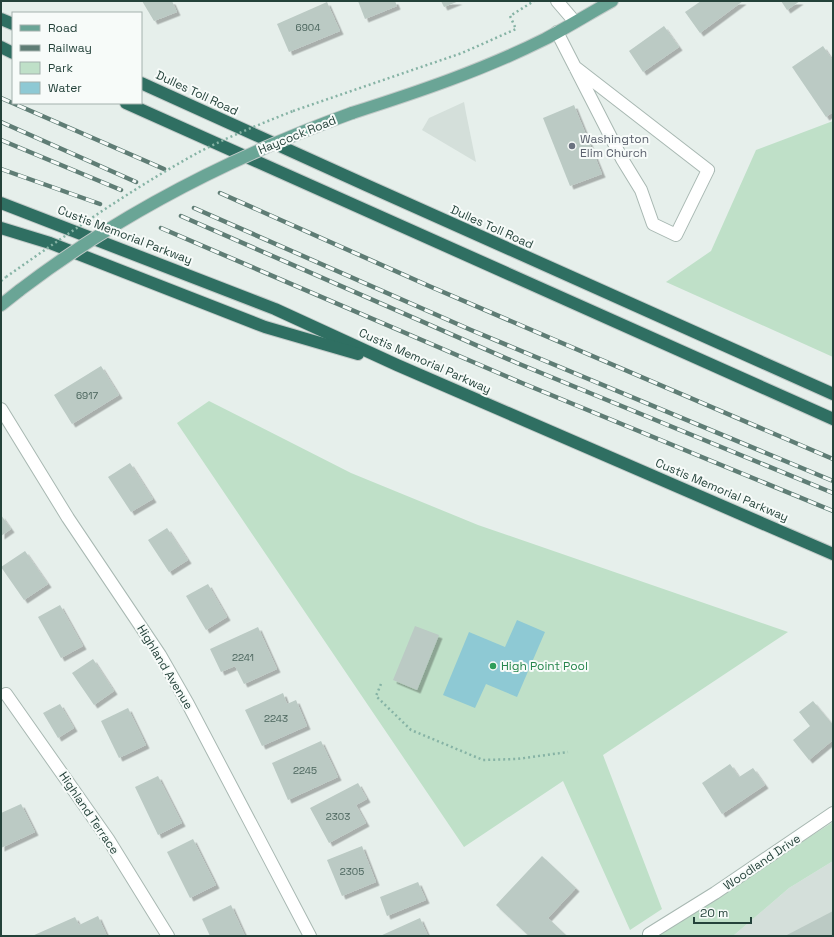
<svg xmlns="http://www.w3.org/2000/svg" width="834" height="937" viewBox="0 0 834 937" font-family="'Space Grotesk',sans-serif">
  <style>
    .built { fill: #d4dfda }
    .green { fill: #bfe0c8 }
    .water { fill: #8ec9d4 }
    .building { fill: #bbcac4; filter: url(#shadow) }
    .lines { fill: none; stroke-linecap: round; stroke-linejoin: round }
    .minor-casing { stroke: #a8b8b2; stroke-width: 14 }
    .major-casing { stroke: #c2cac8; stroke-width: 14 }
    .highway-casing { stroke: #c2cac8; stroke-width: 14 }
    .path { stroke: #86b3a5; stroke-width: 2.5; stroke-dasharray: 2 3; stroke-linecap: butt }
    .minor { stroke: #fff; stroke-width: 12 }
    .major { stroke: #6aa596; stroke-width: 12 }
    .highway { stroke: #2f6f62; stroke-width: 12 }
    .rail-casing { stroke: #5f7d75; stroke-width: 4.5 }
    .rail { stroke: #f7fbf9; stroke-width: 3; stroke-dasharray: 9; stroke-linecap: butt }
    .major-bridge-casing { stroke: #c2cac8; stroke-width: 14; stroke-linecap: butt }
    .path-bridge { stroke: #86b3a5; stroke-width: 2.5; stroke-dasharray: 2 3; stroke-linecap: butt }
    .major-bridge { stroke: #6aa596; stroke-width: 12 }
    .worship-dot { fill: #6b7280; stroke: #f7fbf9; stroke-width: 1.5 }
    .leisure-dot { fill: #2e9e5b; stroke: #f7fbf9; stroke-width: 1.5 }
    .labels { text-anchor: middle; stroke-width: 4; stroke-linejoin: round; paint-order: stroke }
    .number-label { font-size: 10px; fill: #4a645c }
    .street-label { font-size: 12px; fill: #24423a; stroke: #f7fbf9 }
    .worship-label { font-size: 12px; fill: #5b616d; stroke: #f7fbf9; text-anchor: start }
    .leisure-label { font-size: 12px; fill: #27864d; stroke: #f7fbf9; text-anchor: start }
  </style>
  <defs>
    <filter id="shadow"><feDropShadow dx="3.5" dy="3.5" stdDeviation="0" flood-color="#0004"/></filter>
  </defs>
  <rect width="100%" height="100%" fill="#e6efeb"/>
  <g class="built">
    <path d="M464,102L466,113L476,162L422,130L429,118Z"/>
    <path d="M833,861V936H733L789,888Z"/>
  </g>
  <g class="green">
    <path d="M833,121V357L666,282L711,251L756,150Z"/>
    <path d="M209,401L351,473L478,525L788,632L603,755L662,909L630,930L563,781L464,847L177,423Z"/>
    <path d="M833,822V861L789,888L733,936H655Z"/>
  </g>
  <path class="water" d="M517,620L545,632L517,697L486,684L475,708L443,695L469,632L505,647Z"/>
  <g class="building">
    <path d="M142,1H172L177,12L154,21Z"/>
    <path d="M358,1H395L397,6L365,19Z"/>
    <path d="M441,1H459L444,7Z"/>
    <path d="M701,1H743L700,33L685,12Z"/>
    <path d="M781,1H800L787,10Z"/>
    <path d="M327,2L340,31L289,52L277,24Z"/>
    <path d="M664,26L679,47L643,72L629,51Z"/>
    <path d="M823,46L833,61V112L826,117L792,67Z"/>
    <path d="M574,105L602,174L570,186L543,118Z"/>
    <path d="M101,366L119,395L72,424L54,395Z"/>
    <path d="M130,463L153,499L131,512L108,477Z"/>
    <path d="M1,515L11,529L1,536Z"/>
    <path d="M167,528L188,560L169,572L148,540Z"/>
    <path d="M25,551L48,584L24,600L1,567Z"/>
    <path d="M208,584L227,617L206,630L186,596Z"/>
    <path d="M60,605L83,646L61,658L38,617Z"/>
    <path d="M415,626L439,635L417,690L393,680Z"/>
    <path d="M258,627L277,669L244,684L235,666L221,672L210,649Z"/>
    <path d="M93,659L114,691L94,705L72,673Z"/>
    <path d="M283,693L287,704L296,700L307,726L262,746L245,710Z"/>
    <path d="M813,701L833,725V740L809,760L793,740L810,726L799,712Z"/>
    <path d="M60,704L74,728L58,738L43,713Z"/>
    <path d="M128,708L146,745L119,758L101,721Z"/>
    <path d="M321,741L338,777L288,800L272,763Z"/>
    <path d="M730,764L739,777L753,768L765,785L722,814L702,783Z"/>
    <path d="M158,776L182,823L158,835L135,787Z"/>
    <path d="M358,783L367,799L356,805L366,823L329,843L310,808Z"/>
    <path d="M21,804L35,832L1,848V813Z"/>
    <path d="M193,839L216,885L190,898L167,852Z"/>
    <path d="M362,846L376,882L342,896L327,860Z"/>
    <path d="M542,856L576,888L548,918L567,936H529L496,905Z"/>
    <path d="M418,882L426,900L387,916L380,897Z"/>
    <path d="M231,905L245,936H210L202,919Z"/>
    <path d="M833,911V936H785Z"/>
    <path d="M98,916L107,936H32L75,917L79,925Z"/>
    <path d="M420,918L428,936H380Z"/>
  </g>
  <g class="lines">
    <g class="minor-casing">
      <g id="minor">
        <path d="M557,1L575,22"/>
        <path d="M557,32L622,159L641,190L653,224L676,235L708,170L575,67"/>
        <path d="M1,409L68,518L160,655L188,704L310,936"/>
        <path d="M6,694L108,839L168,936"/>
        <path d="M649,934L715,893L833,813"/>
      </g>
    </g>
    <g class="major-casing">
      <g id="major">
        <path d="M352,113C418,92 483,70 545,39C568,27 590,13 612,1"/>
        <path d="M1,305L20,290"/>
      </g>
    </g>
    <g class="highway-casing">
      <g id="highway">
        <path d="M1,19L13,24"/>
        <path d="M1,47L13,53"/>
        <path d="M141,83L366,185L833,394"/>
        <path d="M126,103L833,419"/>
        <path d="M1,203L275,309L397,365L833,554"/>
        <path d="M1,228L50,243L265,327L358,354"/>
      </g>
    </g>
    <g class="path">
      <path d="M293,111L462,53L516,29L510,16L534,1"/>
      <path d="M1,281L6,277"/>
      <path d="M381,684L376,696L411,730L483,760L517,759L568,752"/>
    </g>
    <use href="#minor" class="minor"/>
    <use href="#major" class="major"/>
    <use href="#highway" class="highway"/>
    <g class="rail-casing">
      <g id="rail">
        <path d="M1,98L164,169"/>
        <path d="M1,122L136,182"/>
        <path d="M1,140L121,190"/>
        <path d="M1,169L100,204"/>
        <path d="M220,193L429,286L833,459"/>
        <path d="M194,208L471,330L833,481"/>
        <path d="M181,216L517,363L833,493"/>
        <path d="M161,228L522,383L833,511"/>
      </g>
    </g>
    <use href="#rail" class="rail"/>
    <g class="major-bridge-casing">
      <path id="major-bridge" d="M20,290C121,213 233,156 352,113"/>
    </g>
    <path class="path-bridge" d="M6,277C66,235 126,193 190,157C222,139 258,125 293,111"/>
    <use href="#major-bridge" class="major-bridge"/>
  </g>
  <circle class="worship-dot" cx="572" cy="146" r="4"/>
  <circle class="leisure-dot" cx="493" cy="666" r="4"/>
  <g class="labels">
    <g class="number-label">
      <text x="308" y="31">6904</text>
      <text x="87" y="399">6917</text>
      <text x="243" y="661">2241</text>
      <text x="276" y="722">2243</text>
      <text x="305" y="774">2245</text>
      <text x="338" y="820">2303</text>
      <text x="352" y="875">2305</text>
    </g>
    <g class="street-label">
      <text transform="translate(197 93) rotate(25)" y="4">Dulles Toll Road</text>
      <text transform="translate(297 135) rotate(-22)" y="4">Haycock Road</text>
      <text transform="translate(492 227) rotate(24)" y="4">Dulles Toll Road</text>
      <text transform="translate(125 235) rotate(21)" y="4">Custis Memorial Parkway</text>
      <text transform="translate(425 361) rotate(24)" y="4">Custis Memorial Parkway</text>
      <text transform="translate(722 490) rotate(23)" y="4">Custis Memorial Parkway</text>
      <text transform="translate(165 667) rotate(59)" y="4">Highland Avenue</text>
      <text transform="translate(89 813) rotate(56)" y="4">Highland Terrace</text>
      <text transform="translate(762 862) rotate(-34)" y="4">Woodland Drive</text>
    </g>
    <g class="worship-label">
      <text x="580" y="143">Washington<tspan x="580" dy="14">Elim Church</tspan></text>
    </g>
    <g class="leisure-label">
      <text x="501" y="670">High Point Pool</text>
    </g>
  </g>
  <rect width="834" height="937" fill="none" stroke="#24423a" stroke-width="4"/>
  <rect x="12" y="12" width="130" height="92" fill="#f7fbf9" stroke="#a3b1ad"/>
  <rect x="20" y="25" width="20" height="6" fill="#6aa596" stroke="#a3b1ad"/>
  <text x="48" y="32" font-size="12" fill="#24423a">Road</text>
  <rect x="20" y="45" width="20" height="6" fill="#5f7d75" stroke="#a3b1ad"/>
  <text x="48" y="52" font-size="12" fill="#24423a">Railway</text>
  <rect x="20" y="62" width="20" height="12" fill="#bfe0c8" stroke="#a3b1ad"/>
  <text x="48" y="72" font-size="12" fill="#24423a">Park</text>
  <rect x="20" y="82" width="20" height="12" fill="#8ec9d4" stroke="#a3b1ad"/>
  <text x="48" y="92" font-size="12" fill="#24423a">Water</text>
  <path d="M694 917v6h57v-6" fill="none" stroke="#24423a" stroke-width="2"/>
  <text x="700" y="917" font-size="12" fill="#24423a" stroke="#f7fbf9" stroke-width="3" paint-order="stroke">20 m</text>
</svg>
